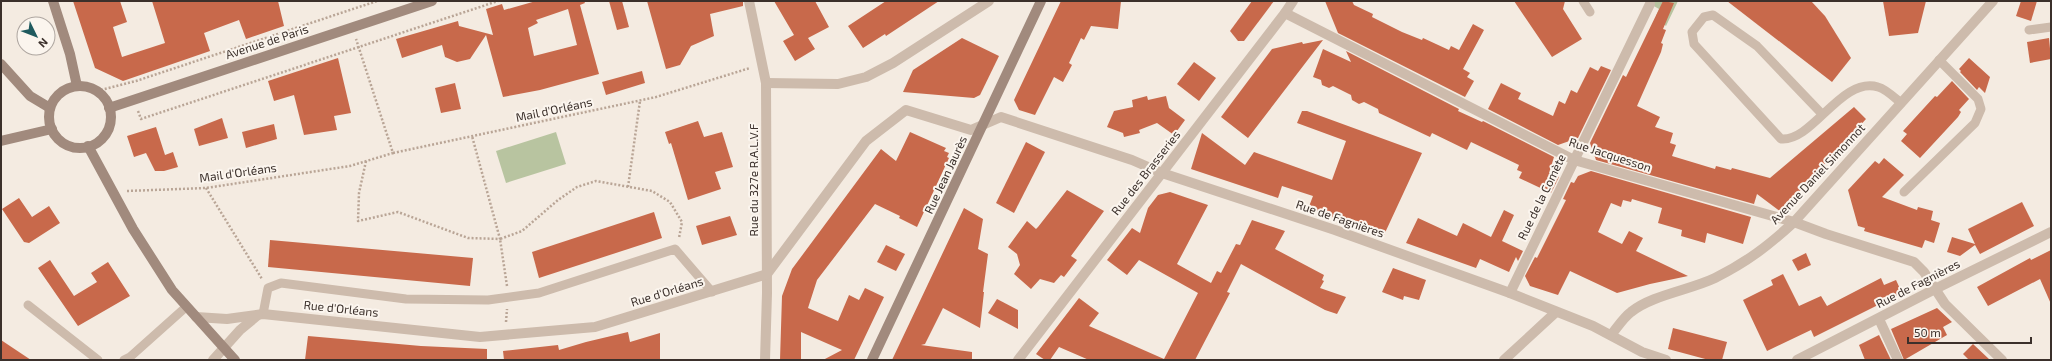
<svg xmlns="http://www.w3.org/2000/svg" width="2052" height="361" viewBox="0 0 2052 361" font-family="'Exo 2',sans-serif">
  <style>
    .green { fill: #b8c4a0 }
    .building { fill: #c8694b; fill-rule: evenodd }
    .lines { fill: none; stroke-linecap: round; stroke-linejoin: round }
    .path { stroke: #b9a596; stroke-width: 2.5; stroke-dasharray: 2 2; stroke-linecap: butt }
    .lane { stroke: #cdbbac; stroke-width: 9 }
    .street { stroke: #cdbbac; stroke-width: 10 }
    .secondary { stroke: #a18a7d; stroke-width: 10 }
    .labels { text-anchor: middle; stroke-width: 4; stroke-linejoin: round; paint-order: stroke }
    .street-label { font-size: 12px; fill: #3b302b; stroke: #fbf5ee }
  </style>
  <rect width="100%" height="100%" fill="#f4ebe1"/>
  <g class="green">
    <path d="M1645,1H1678L1666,26L1656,16L1659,9Z"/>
    <path d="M556,132L566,164L506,183L496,151Z"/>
  </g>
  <g class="building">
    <path d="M73,1H120L127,22L113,27L122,57L165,43L152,1H278L284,26L246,39L239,20L204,33L210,51L123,81L95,68Z"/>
    <path d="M536,1H584L585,3L580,5L599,74L540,90L503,97L486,35L470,59L457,62L445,57L442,45L402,58L396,39L458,21L459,26L493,35L486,9L502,4L504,10ZM568,9L577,45L534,56L528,28L538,23L536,20Z"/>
    <path d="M609,1H622L629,27L617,30Z"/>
    <path d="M647,1H743V6L710,14L714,36L691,46L680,65L666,69Z"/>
    <path d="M774,1H815L829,27L808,38L815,49L795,61L783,41L794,35Z"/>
    <path d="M886,1H939L886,36L885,34L863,48L848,26Z"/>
    <path d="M1061,1H1121L1118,29L1091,26L1084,40L1081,38L1069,63L1072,65L1063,82L1054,77L1035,115L1019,110L1014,100Z"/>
    <path d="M1252,1H1274L1244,41H1238L1230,31Z"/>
    <path d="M1325,1H1352L1354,5L1373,14L1372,17L1402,32L1422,40L1423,38L1449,50L1451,46L1459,50L1473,24L1484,30L1463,69L1470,73L1467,77L1474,81L1465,97L1338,33Z"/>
    <path d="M1514,1H1565L1563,9L1582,39L1552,57Z"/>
    <path d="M1663,1L1674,3L1663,29L1666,30L1661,43L1663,44L1661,52L1637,106L1660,117L1655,127L1673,133L1670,143L1676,145L1672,156L1715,169L1716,166L1731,170L1732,168L1770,178L1854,107L1866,119L1781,212L1757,194L1754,204L1596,160L1590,143L1623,75L1626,77Z"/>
    <path d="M1727,1H1811L1825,16L1851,58L1832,82Z"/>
    <path d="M1883,1H1926L1918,33L1889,36Z"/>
    <path d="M2021,1H2037L2031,21L2016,16Z"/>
    <path d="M962,38L999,56L980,95L974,98L903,92L913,70Z"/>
    <path d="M2049,38L2051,59L2030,63L2027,42Z"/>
    <path d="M1323,40L1248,138L1221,117L1272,49L1302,42L1303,44Z"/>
    <path d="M1323,49L1351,62L1346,51L1459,109L1458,111L1482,122L1483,121L1554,157L1549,173L1559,177L1551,193L1519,178L1522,172L1517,170L1519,165L1471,142L1467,150L1432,133L1430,137L1379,113L1378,109L1364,102L1359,104L1352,100L1351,95L1333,86L1329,88L1322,85L1321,80L1313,77Z"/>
    <path d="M338,58L351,113L334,116L337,130L304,135L294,95L274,101L268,81Z"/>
    <path d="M1969,58L1990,77L1985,93L1979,87L1977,90L1960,72L1961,71L1959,69Z"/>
    <path d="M1194,62L1216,78L1199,101L1177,84Z"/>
    <path d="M1601,66L1611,70L1578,138L1558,145L1488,109L1501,83L1521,93L1518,99L1553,116L1559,101L1565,104L1571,90L1577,93L1590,67L1598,71Z"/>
    <path d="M642,71L645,83L606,95L602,82Z"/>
    <path d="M1952,81L1969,99L1959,110L1961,112L1958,117L1920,158L1901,141L1907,134L1903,131L1935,96L1937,97Z"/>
    <path d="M455,83L461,109L441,113L435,88Z"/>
    <path d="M1147,96L1148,100L1166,96L1169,108L1185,120L1174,135L1157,123L1139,130L1140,133L1124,137L1123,133L1107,127L1114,111L1133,107L1132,100Z"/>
    <path d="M1302,111H1307L1422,153L1384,235L1308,209L1313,196L1282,186L1278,198L1191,169L1202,133L1245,165L1254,152L1332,180L1346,141L1297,123Z"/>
    <path d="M222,118L228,138L199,146L194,129Z"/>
    <path d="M698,121L704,137L722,132L733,167L715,172L721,189L688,200L671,143L669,144L665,132Z"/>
    <path d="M274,124L277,139L246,148L242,132Z"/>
    <path d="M156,127L165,155L173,152L178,167L164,171H155L146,153L134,157L127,136Z"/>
    <path d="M910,132L946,148L944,151L949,153L947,157L949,158L917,227L899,218L900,216L875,204L817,280L808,308L838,321L849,295L859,300L865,288L884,297L854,360H823L842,350L801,332V360H780L782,296L792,269L881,149L896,161Z"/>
    <path d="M1026,142L1045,152L1014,213L996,203Z"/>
    <path d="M1884,158L1904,175L1882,197L1917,210L1918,207L1933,211L1931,220L1940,223L1934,243L1925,240L1922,248L1864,231L1865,228L1858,226L1848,190L1875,161L1879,164Z"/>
    <path d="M1591,171L1751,217L1743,244L1707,233L1705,243L1681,236L1682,230L1658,223L1662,208L1632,199L1631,202L1623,200L1621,207L1611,203L1598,232L1622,244L1629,231L1643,238L1636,251L1688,276L1650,284L1617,293L1570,271L1558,295L1530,286L1525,276L1535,257L1537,258L1566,200L1563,199L1571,182L1574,183L1578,176Z"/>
    <path d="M1067,190L1104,211L1071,256L1077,260L1064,277L1061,275L1054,283L1040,279L1031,289L1014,274L1020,265L1017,254L1008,247L1027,221L1036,229L1038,227Z"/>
    <path d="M1170,192L1208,205L1177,264L1211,283L1217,271L1221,273L1236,244L1240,245L1252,220L1285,231L1275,249L1324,275L1322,280L1324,281L1320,288L1346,297L1337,314L1325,310L1241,264L1227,292L1230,293L1195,360H1089L1059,347L1050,360H1045L1036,354L1079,298L1099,313L1089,326L1164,359L1198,293L1139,260L1127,275L1107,260L1132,228L1140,233L1148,208L1158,195Z"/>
    <path d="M19,198L32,217L49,206L60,223L29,243L24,242L2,209Z"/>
    <path d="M2022,202L2034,226L1980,254L1975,245L1960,256L1947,252L1952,237L1975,244L1968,229Z"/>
    <path d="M964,208L983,219L978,249L988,254L983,292H984L980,328L943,308L925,344L921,345L972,352V360H892Z"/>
    <path d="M1504,210L1514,215L1502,241L1523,251L1518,261L1516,257L1509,272L1480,259L1476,268L1406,243L1418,218L1457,236L1463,223L1491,237Z"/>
    <path d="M654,212L662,238L539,278L532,252Z"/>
    <path d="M730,216L737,235L702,245L696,226Z"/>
    <path d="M270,240L473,258L470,286L268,267Z"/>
    <path d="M886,245L905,254L896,271L877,262Z"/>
    <path d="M2051,250V304L2040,279L1988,306L1977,287L2030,258L2031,260Z"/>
    <path d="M1806,253L1811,265L1798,271L1792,260Z"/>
    <path d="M50,260L74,296L97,282L91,273L108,262L130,296L78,326L38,268Z"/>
    <path d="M1393,268L1426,280L1419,300L1404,296L1403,300L1382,292Z"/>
    <path d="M1783,274L1799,306L1821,296L1827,306L1881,278L1884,285L1896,280L1902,293L1814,337L1811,330L1767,351L1743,300L1773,285L1771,280Z"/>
    <path d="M997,299L1018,310V329L988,313Z"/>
    <path d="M1937,308L1952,322L1943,327L1947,335L1904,360L1891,329Z"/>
    <path d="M1673,328L1727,342L1722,360H1709L1668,349Z"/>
    <path d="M628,332L630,342L660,333V360H504L503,351L558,345L559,350L586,342Z"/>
    <path d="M1879,335L1891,360H1865L1859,345Z"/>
    <path d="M308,336L421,346L487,349V360H305Z"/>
    <path d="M1,340L31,360H1Z"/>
    <path d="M1973,344L1990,360H1969L1963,354Z"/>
  </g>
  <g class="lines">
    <g class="path">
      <path d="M97,91L136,81L377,1"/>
      <path d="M138,111L141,119L498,1"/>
      <path d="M393,153L656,97L750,68"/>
      <path d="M366,161L359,193L358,221L398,212L468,238L500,239L472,136"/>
      <path d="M628,187L640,101"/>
      <path d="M206,188L262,279"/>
      <path d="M127,191L206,188L350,166L393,153L356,39"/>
      <path d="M507,286L500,239L522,231L558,200L577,187L596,181L652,191L670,202L682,222L679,238"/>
      <path d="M506,322L507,309"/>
    </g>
    <g class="lane">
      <path d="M1583,1L1590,12"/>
      <path d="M2029,30L2051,27"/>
      <path d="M1822,114L1757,46L1713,15L1704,17L1692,32L1694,44L1781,139C1813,142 1841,76 1878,87C1886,89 1895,98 1901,103"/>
      <path d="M1904,192L1975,123L1981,109L1978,99L1939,60"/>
      <path d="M28,305L98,360"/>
      <path d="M263,314L268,288L281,283L406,299L488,300L539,293L675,249L712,292"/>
      <path d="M124,360L130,357L186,307"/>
    </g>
    <g class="street">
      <path d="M749,1L766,83L767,293L765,360"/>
      <path d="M1285,13L1574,160L1794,222L1826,234L1914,262L1924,272L1945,304L2002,360"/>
      <path d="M766,83L838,84L866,77L893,63L989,1"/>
      <path d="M1510,293L1650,4"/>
      <path d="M196,317L227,319L263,314L480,337L595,327L767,274L866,141L906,110L971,130L1001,117L1132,160L1162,173L1335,230L1510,293L1593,326L1642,352L1666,360"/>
      <path d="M1879,319L1898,360"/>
      <path d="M1611,335C1617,328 1623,318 1631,312C1652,295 1690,290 1715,278C1747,262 1768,246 1794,222L1993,1"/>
      <path d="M213,360L240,330L258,315"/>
      <path d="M1018,360L1285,13L1293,1"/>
      <path d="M1504,360L1556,312"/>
      <path d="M1797,360L1935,289L2051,232"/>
    </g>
    <g class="secondary">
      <path d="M53,1L70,54L77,86"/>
      <path d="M1,64L30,96L50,108"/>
      <circle cx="80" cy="117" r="31"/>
      <path d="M109,108L432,1"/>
      <path d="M1,141L52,129"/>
      <path d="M88,146L133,229L172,290L235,360"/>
      <path d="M872,360L1041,1"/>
    </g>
  </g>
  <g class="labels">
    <g class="street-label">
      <text transform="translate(267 42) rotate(-18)" y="4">Avenue de Paris</text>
      <text transform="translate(554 110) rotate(-12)" y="4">Mail d'Orléans</text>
      <text transform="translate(1610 155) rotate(18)" y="4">Rue Jacquesson</text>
      <text transform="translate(238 173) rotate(-8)" y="4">Mail d'Orléans</text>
      <text transform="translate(1146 173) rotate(-52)" y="4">Rue des Brasseries</text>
      <text transform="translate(1818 174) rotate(-47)" y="4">Avenue Daniel Simonnot</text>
      <text transform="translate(946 175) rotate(-65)" y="4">Rue Jean Jaurès</text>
      <text transform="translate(754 180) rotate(-90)" y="4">Rue du 327e R.A.L.V.F</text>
      <text transform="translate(1542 197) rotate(-64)" y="4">Rue de la Comète</text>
      <text transform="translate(1340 219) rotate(19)" y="4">Rue de Fagnières</text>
      <text transform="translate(1918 284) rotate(-27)" y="4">Rue de Fagnières</text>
      <text transform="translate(667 292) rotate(-17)" y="4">Rue d'Orléans</text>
      <text transform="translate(341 309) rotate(6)" y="4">Rue d'Orléans</text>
    </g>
  </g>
  <rect width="2052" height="361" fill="none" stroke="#3b302b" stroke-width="4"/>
  <g transform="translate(36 36) rotate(133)"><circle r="19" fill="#fbf5ee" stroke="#aea6a0"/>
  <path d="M0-3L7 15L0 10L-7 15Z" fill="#1f5a5e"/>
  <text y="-6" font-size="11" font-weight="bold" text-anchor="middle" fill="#3b302b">N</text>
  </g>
  <path d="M1908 337v6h123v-6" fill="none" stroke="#3b302b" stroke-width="2"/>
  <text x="1914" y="337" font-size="12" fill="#3b302b" stroke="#fbf5ee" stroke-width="3" paint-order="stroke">50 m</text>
</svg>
